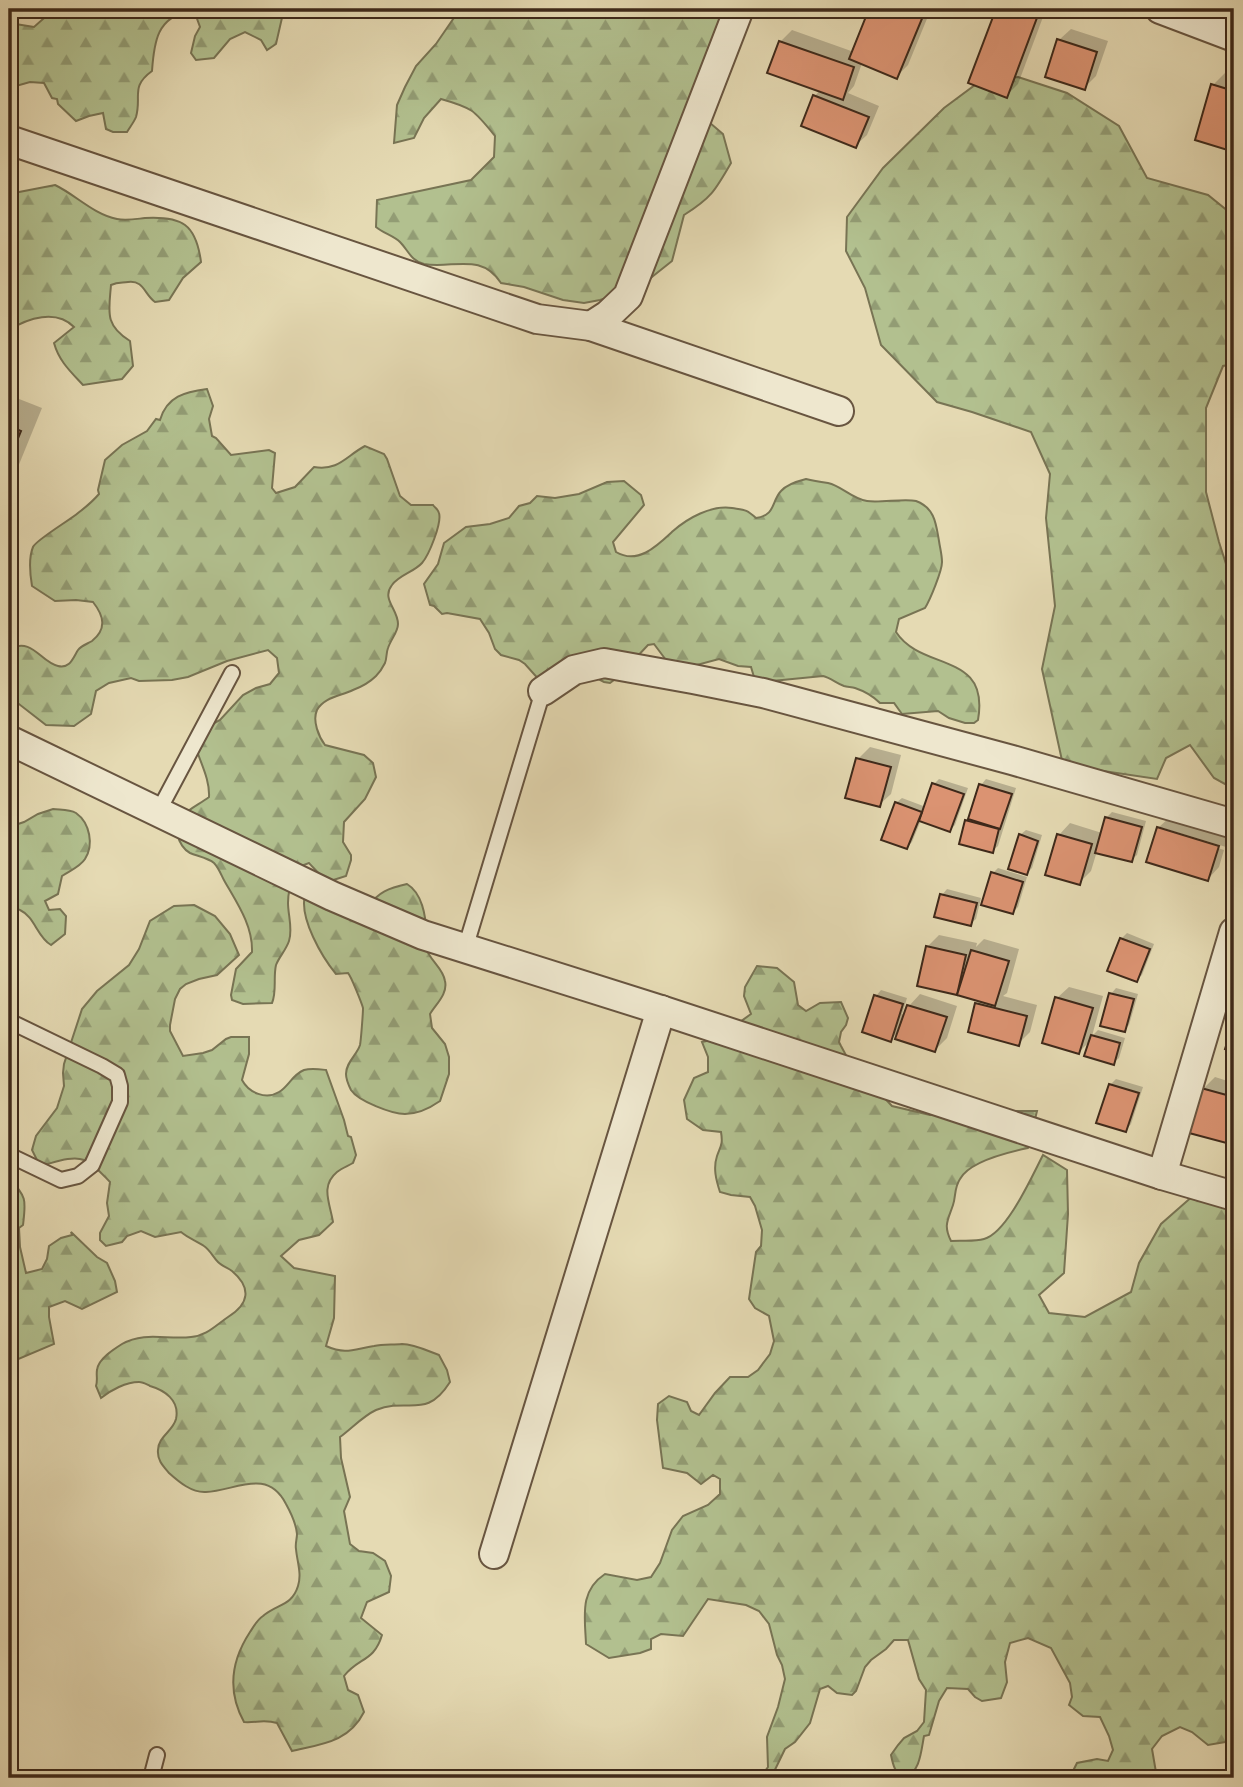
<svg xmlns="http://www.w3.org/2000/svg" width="1243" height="1787" viewBox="0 0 1243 1787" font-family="'Libre Bodoni',serif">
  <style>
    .forest { fill: url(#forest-firs); stroke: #787454; stroke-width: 2 }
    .shadow { fill: #0003 }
    .building { fill: #db9372; stroke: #3e291a; stroke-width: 2 }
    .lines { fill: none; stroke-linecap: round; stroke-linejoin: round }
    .service-casing { stroke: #685540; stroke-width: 18 }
    .minor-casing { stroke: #685540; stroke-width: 32 }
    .service { stroke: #eee7ce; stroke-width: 14 }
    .minor { stroke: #eee7ce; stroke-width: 28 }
  </style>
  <defs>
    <pattern id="forest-firs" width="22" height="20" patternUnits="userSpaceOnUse" patternTransform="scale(1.75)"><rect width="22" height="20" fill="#b2c08f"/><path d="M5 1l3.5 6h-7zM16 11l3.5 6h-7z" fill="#929c74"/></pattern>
  </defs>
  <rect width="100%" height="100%" fill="#e5dab3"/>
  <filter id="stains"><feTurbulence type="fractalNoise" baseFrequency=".00286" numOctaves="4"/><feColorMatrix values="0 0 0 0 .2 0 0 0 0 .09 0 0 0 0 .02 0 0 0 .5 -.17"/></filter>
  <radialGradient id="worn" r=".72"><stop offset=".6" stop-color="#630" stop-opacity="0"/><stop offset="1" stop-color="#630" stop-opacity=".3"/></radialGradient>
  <g class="forest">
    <path d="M52,9H284L276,44L267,50L261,40L245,32L230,39L214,58L196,60L191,53L195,36L200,27L196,16L190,11C157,17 154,42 152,71C130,87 142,96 136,117C134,122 130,127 127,132H113L106,129L103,113L89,116L76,121L58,104L57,99L52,98L44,83L30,82L9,88V23L34,27L52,11Z"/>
    <path d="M460,9H739L703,117L723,134L731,163C715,191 711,198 684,215L672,261L638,288L600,300L584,303L563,300L524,287L501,283C481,252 453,269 424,264C411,261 408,250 400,242C394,236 383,233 376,227L377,200L471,180L494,157L495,136C474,110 473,108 441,99L424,118L414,138L394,143L397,105L405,87L416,66L436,44Z"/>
    <path d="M1018,77L1067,93L1119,126L1147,178L1208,195L1234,216V364L1223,366L1206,408V492L1219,542L1234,589V789L1214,778L1190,745L1166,758L1157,779L1063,765L1042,669L1055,606L1046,518L1050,474L1031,432L972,412L937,402L881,345L865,288L846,251L847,217L883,168L944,108L979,82Z"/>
    <path d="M55,185C76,195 93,214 117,219C126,221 136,219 145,218C182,216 196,224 201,262L183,278L169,300L155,302C144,294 144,280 128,282C122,283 118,282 111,285C109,311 104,325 130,341L133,366L122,379L83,385C70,371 59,361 54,343L74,327C56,309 28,318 9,330V245L10,242L9,197L14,193Z"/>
    <path d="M207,389L213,406L209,419L212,436L216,438L231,455L269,450L275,453L272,488L276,493L295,487L314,467C339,471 346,456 365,446L384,454L387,459L400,496L411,505H433C435,508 438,509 439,513C442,523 429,555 422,563C414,572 399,575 392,585C381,599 398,609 398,624C398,632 391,639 388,648C386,653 387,658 385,663C383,667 379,673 376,676C370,682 361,687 353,690C341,696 324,697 317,710C312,721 319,737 325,745L364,755L373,763L376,777L365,799L344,822L343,842L351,855V860L346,876L327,882L309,863C301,865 297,869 294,877C290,885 288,894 288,903C288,915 293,929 289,941C286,950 279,957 276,965C273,978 277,991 272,1003L243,1004L232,1000L231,995L236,969L252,952C253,926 237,903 225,882C222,877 219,868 214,863C208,858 197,856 190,853C184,850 179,842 178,836C174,813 195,808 209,797C210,780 201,764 196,748L207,727L220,720L243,695L256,688L270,684L279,673L277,658L268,650L227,661L188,677L172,680L139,681L131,678L109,683L96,691L91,714L74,726L46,725L15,701L9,685V649C33,637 40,662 58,666C70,669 73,658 78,650C81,646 87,644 92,641C107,629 104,616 93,602L76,600L55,601L32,586C30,574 28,559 33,547C36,540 70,520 78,513C86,507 93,501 99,494L98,490L105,460L122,445L147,431L156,419L160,420C167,396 185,392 207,389Z"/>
    <path d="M806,479C814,481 821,482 828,483C842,486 852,499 867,501C881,503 905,498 916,501C935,508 936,524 939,541C940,548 942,555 942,562C942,571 930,600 925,608L899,619L896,632C922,672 990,651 978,720L974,723H965L949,718L938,711L902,714L894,703H880C873,696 864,691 855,688C852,687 847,687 844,686C836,683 831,678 823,676L772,681L754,677L751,667L738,666L719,659L678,670L672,668L654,644L648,645L618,677L610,683L604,682L589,674L541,682L525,664L519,660L501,655L495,649L489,633L480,619L447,613L442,614L434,606L430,605L424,584L438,564L444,543L466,527L490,524L509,518L519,506L530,503L537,496L555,498L579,494L607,482L624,481L641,495L644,505L613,542L616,552C638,565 657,546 673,531C688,518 711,505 732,508C745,510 746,509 756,518C776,515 771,502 781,491C787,484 798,481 806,479Z"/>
    <path d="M53,809C60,810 69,809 76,813C90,823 94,845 85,859C80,867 69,871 62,876L58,894L45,901L49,910L60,909L66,916L65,934L51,945C37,937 35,917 20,910C17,908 13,909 9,908V827L24,822L38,814Z"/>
    <path d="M407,884C422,893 426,916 426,932C425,938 424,943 426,948C430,961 443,968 445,981C448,994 436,1004 430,1014L432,1028L445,1044L449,1057V1074L440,1101C430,1108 417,1114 405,1114C392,1114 358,1101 351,1090C349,1086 346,1079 346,1074C346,1062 357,1055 360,1045C361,1040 363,1013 363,1008C362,1004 351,976 348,973L336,974C322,957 299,918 305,895L368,907C378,892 389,888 407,884Z"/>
    <path d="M194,905L215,916L230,934L239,955L217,975L199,979L186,984L180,989L175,999L170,1025V1031L183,1056L203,1053L212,1050L226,1039L231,1037H249V1054L242,1080C249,1093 266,1100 279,1092C289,1086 292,1075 304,1070C311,1068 318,1069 326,1070L344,1120L348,1136L351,1137L356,1155L353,1163C348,1166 342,1168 337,1172C320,1186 330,1203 333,1222L319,1235L299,1240L281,1256L294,1268L335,1276L334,1318L326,1346C346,1355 354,1349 374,1346C383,1344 393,1345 402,1344C414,1344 428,1351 439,1355L447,1370L450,1382C426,1420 409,1397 376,1410C363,1416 351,1429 340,1437L341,1458L350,1497L344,1511L350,1544L359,1551L373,1553L385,1561L391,1576L389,1592L367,1602L361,1618L382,1635C374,1662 359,1657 344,1676L348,1690L358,1695L364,1712C349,1742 322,1744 292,1751L277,1723C264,1719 256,1723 244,1722C227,1691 231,1661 250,1632C254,1626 257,1620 263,1616C277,1604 292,1606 298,1586C302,1574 297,1561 296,1549C295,1544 297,1539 297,1534C296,1523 291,1513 286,1504C267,1467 235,1491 206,1492C192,1493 179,1482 169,1473C163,1466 157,1460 158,1450C158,1437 173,1431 176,1419C180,1400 164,1390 150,1386C146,1384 143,1382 139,1382C126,1382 111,1390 101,1398L96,1386C98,1379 96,1376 97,1370C98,1359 114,1349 122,1344C144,1331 168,1340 191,1337C206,1336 215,1326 228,1317C249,1304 252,1288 232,1271C228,1268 222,1266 218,1262C213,1257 210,1250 204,1246C197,1241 188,1238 181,1232L155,1237L141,1231L127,1236L122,1242L106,1246L100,1240V1233L109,1216L107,1203L110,1182C103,1175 94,1164 84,1160C72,1155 53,1163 40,1166L32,1150L36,1136L57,1108L64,1086L63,1073L64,1064L82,1009L97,991L129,965L139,949L150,921L174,906Z"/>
    <path d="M757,966L777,968L794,982L798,1005L806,1011L820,1003L841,1002L848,1018L846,1025L841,1032L839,1042L841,1046L848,1059L892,1106L930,1115L967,1111H1037L1028,1148C1009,1152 969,1162 960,1179C954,1188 956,1196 953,1205C948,1220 943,1225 951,1241C961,1240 974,1242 984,1239C1007,1233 1032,1176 1043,1155L1067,1170L1068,1214L1064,1273L1039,1295L1049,1313L1085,1317L1131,1292L1139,1263L1161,1224L1195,1194L1234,1206V1737L1231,1741L1208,1745L1192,1732L1180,1727L1162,1736L1152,1749L1157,1778H1073L1071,1775L1077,1763L1097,1759L1108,1761L1113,1750L1109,1736L1100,1717L1083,1716L1069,1705L1072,1697L1070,1683L1051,1648L1028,1638L1010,1643L1005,1662L1007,1682L1001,1698L982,1701L975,1697L968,1689L947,1688L939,1701L929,1735L924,1736C921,1752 920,1772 905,1778C895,1774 893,1765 891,1755L898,1745L904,1738L917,1731L924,1722L926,1690L919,1679L908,1640H894L886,1649L871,1660L865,1667L856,1691L852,1695L837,1693L828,1686L820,1689L810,1723L795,1742L785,1749L771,1778H760L768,1767L767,1737L778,1707L785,1679L782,1665L777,1655L769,1624L759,1611L746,1605L708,1599L683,1636L661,1634L651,1639V1649L640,1653L609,1658L586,1644C585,1617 579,1591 605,1574L637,1580L651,1577L660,1563L672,1530L683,1516L708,1505L720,1494V1479L713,1475L701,1484L687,1473L663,1468L657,1420L658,1404L669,1396L687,1402L691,1411L699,1415L715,1393L730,1377H748L758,1370L770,1354L774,1341L769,1316L755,1308L749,1299L756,1252L761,1246L762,1230L755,1206L750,1197L731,1195L720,1192C716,1180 713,1168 717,1156C721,1145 723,1144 721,1132L703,1130L687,1119L684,1100L694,1078L708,1072V1057L702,1042L707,1041V1034L737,1024L751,1014L744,996L745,987Z"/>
    <path d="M9,1178C27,1197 26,1200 23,1225L19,1228L20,1247L26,1273L42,1269L47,1259L49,1246L61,1238L72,1235L71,1232L97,1257L107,1263L115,1281L117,1292L82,1309L65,1301L49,1307V1317L54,1344L9,1363Z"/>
  </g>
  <g class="shadow">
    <path d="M871,9H931L908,65L896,77L862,63L854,86L848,93L879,106L867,135L855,146L803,125L815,96L820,90L780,42L792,30L854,52Z"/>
    <path d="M997,9H1046L1018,84L1006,96L970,82Z"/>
    <path d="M1071,29L1108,41L1096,76L1084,88L1059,40Z"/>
    <path d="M1225,73L1234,76V150L1197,139L1213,85Z"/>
    <path d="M9,395L42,408L9,489Z"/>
    <path d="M870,747L901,755L891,794L879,805L858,759Z"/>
    <path d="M939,779L968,788L955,825L950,830L921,820L912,842L907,847L896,803L902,798L926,807L934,784Z"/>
    <path d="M986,779L1016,788L998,846L992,851L967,821L970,818L981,785Z"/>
    <path d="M1112,812L1146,821L1137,855L1131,860L1097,851L1091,871L1079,883L1059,835L1070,823L1102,833L1106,818Z"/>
    <path d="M1170,817L1229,835L1226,847L1163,828V831L1224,850L1219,867L1208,879L1158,828Z"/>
    <path d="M1026,830L1042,835L1032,868L1027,873L1020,835Z"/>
    <path d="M998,868L1027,877L1018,907L1013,912L993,873Z"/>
    <path d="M947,889L981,898L976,919L970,924L942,895Z"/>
    <path d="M1127,933L1154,944L1142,975L1136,980L1121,939Z"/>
    <path d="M939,935L977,943L976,947L984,939L1019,949L1007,993L1003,996L1037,1005L1030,1032L1018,1044L977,1004L980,1000L919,985L927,947Z"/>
    <path d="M1069,987L1103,996L1092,1036L1098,1030L1125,1038L1119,1058L1113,1063L1091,1040L1079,1052L1057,998Z"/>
    <path d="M1116,988L1138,994L1129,1025L1124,1030L1111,994Z"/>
    <path d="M881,990L907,998L902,1014L905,1015L909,1006L920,994L957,1006L947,1038L935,1050L900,1030L890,1040L876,996Z"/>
    <path d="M1215,1077L1234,1083V1143L1191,1132L1203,1089Z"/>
    <path d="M1116,1079L1143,1087L1131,1124L1126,1130L1110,1085Z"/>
  </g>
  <g class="building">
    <path d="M869,9H926L897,79L849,59Z"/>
    <path d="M996,9H1021L1038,15L1007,98L968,83Z"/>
    <path d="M1057,39L1097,52L1085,90L1045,77Z"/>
    <path d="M779,41L854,67L843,100L767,73Z"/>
    <path d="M1211,84L1234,91V152L1195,140Z"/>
    <path d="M813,95L869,117L856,148L801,126Z"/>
    <path d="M9,426L21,431L9,460Z"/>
    <path d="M856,758L891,767L880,807L845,798Z"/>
    <path d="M932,783L964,794L950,832L919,821Z"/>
    <path d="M979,784L1012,794L1000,829L968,819Z"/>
    <path d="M895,802L922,812L907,849L881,840Z"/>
    <path d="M1105,817L1142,827L1132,862L1095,853Z"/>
    <path d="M965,820L999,829L993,853L959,844Z"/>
    <path d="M1157,827L1219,846L1208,881L1146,862Z"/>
    <path d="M1019,834L1038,841L1027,875L1008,869Z"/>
    <path d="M1057,834L1092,844L1080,885L1045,875Z"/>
    <path d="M991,872L1023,882L1013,914L981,905Z"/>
    <path d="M940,894L977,903L971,926L934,917Z"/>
    <path d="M1120,938L1150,949L1137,982L1107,971Z"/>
    <path d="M926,946L966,955L957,995L917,986Z"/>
    <path d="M971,950L1009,961L995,1006L957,995Z"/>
    <path d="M1109,993L1134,999L1125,1032L1100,1026Z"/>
    <path d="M874,995L903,1004L891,1042L862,1032Z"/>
    <path d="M1055,997L1093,1008L1079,1054L1042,1043Z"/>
    <path d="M975,1003L1027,1016L1019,1046L968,1032Z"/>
    <path d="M907,1005L947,1017L935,1052L895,1039Z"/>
    <path d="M1234,1021V1052L1225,1049Z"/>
    <path d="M1091,1035L1120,1043L1114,1065L1084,1056Z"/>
    <path d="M1109,1084L1139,1093L1126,1132L1096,1123Z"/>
    <path d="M1201,1088L1234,1097V1145L1189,1133Z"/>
    <path d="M1230,1759L1234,1760V1778H1226Z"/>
  </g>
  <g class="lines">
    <g class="service-casing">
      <g id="service">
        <path d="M158,812L232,673"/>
        <path d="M465,949L543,691"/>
        <path d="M9,1021L102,1066L117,1075L120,1086V1102L92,1165L78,1176L61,1180L9,1155"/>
        <path d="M151,1778L157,1755"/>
      </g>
    </g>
    <g class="minor-casing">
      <g id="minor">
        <path d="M1160,9L1234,37"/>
        <path d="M9,140L537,319L591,326L839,411"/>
        <path d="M591,326L608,315L628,296L739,9"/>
        <path d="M543,691L574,670L604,663L693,679L763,693L1012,760L1234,824"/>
        <path d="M9,740L332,896L423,935L661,1010L1162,1175L1234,1196"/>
        <path d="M1162,1175L1234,932"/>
        <path d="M494,1554L661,1010"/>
      </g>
    </g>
    <use href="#service" class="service"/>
    <use href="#minor" class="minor"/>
  </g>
  <rect width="1243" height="1787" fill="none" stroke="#e5dab3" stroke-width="35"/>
  <rect x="10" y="10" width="1222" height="1766" fill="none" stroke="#3e291a" stroke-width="3.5"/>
  <rect x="18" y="18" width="1208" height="1752" fill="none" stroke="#3e291a" stroke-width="2"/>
  <rect width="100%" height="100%" filter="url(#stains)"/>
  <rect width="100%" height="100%" fill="url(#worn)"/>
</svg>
